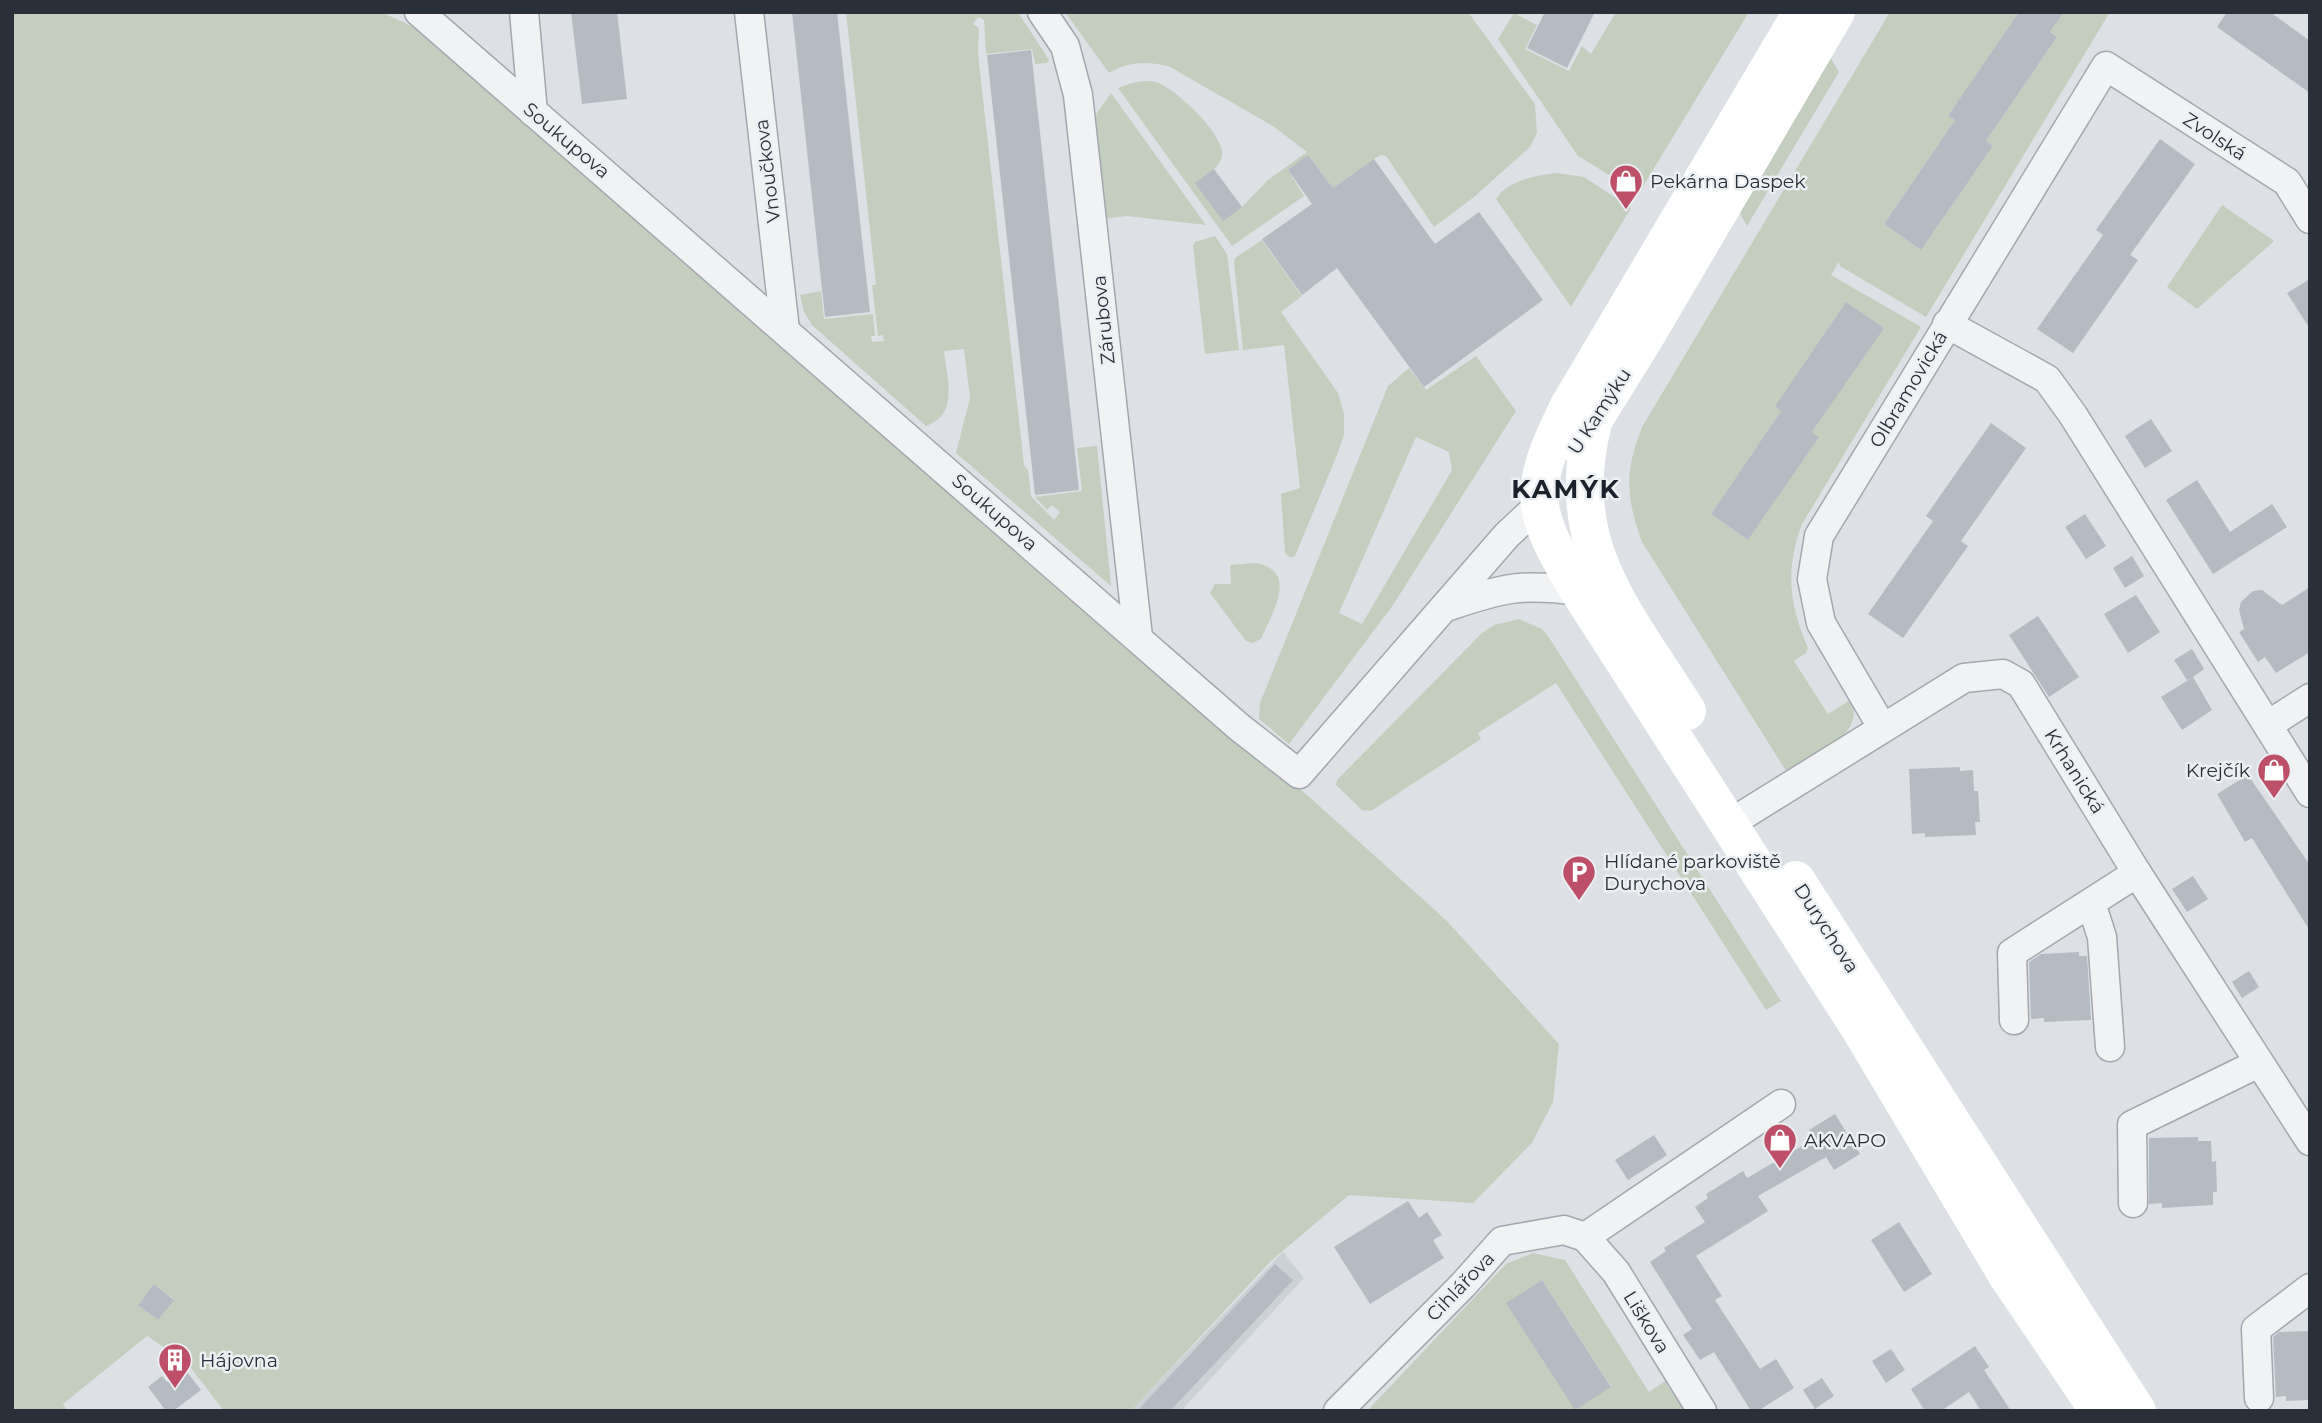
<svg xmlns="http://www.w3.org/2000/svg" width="2322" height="1423" viewBox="0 0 2322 1423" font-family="Montserrat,sans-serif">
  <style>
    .built { fill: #ccd1d6 }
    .green { fill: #c4cebf; fill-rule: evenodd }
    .building { fill: #b5bbc2 }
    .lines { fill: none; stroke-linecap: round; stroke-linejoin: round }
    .street-casing { stroke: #a3a8ae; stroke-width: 31 }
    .street { stroke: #f0f2f4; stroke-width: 28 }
    .secondary { stroke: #fff; stroke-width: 38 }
    .labels { text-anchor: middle; stroke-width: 5; stroke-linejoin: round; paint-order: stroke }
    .street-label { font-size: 19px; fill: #29303a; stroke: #edf0f3 }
    .poi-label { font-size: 19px; fill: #29303a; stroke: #edf0f3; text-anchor: start }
    .district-label { font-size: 26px; font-weight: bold; letter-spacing: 2px; fill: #1b222b; stroke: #edf0f3 }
  </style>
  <rect width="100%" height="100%" fill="#dde1e5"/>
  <path class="built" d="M1283,1252L1304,1278L1181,1411H1131Z"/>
  <g class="green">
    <path d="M12,12H381L442,40L683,260L1315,802L1446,920L1559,1044L1553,1102L1532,1143L1473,1203L1349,1195L1272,1260L1131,1411H224L187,1363L147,1336L63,1404L67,1411H12ZM154,1284L174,1299L158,1320L138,1305Z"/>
    <path d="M846,12H1018L1049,60L1047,63L1035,64L1032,49L986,54L984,20L978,17L973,24L979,28L978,54L1024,465L1028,470L1031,496L1054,520L1060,512L1052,505L1047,510L1035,497L1082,491L1077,448L1097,446L1111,586L956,453L970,398L964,349L944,351C947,379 959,415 926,426L812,325L804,312L800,295L821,291L824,319L873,314L875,336H871L872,342L884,341L883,335L878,336L872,285H876Z"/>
    <path d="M1065,12H1468L1535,104L1537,133L1530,147L1474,197L1434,227L1386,156L1380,155L1333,188L1309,156L1288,170L1304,196L1232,246L1118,88C1131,83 1142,79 1156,82C1175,88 1227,136 1222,157C1218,170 1206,175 1196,183L1242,207L1268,180L1307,152L1273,126L1170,67C1148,61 1130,61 1109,73Z"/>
    <path d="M1616,12H1749L1639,193L1578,156L1498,39L1514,13L1537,25L1525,49L1569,71L1582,46L1591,54Z"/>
    <path d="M1890,12H2019L1949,116L1955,120L1884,224L1921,250L1993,146L1986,141L2057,37L2050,32L2064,12H2110L1926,317L1840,266L1839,262L1831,275L1921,327L1802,524C1785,569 1789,604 1808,648L1806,653L1794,661L1828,714L1852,699C1864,738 1815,756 1788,774L1642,542C1626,497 1624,473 1642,427ZM1846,302L1883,328L1812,432L1818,437L1748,540L1711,514L1781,411L1775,406Z"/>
    <path d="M1830,57L1839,72L1747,226L1739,211Z"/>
    <path d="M1111,93L1206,225L1127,216L1103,219L1093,127L1097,113Z"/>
    <path d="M1557,173L1584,177L1631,208L1571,307L1496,199C1506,181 1537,175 1557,173Z"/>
    <path d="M2222,205L2274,241L2197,309L2167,287Z"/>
    <path d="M1215,236L1227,254L1239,350L1205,354L1193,246L1195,242Z"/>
    <path d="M1262,240L1302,296L1281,312L1338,393L1344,414V435L1337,455L1295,556L1291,558L1285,553L1281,494L1300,488L1284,345L1243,350L1234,263L1235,258Z"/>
    <path d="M1476,356L1516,411L1393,605L1289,744L1259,719L1260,703L1388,386L1409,368L1426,390ZM1416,437L1449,452L1452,470L1362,624L1339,613Z"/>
    <path d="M1255,563C1300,570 1272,613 1261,639L1252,643L1246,641L1210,593L1215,584H1231L1230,565Z"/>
    <path d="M1519,619L1542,629L1550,639L1781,1001L1766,1010L1556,683L1478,733L1481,739L1371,811L1362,810L1336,785L1337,780L1482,633L1494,625Z"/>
    <path d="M1533,1253L1565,1260L1649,1392L1668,1379L1667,1385L1684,1411H1367L1506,1264ZM1542,1280L1611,1386L1575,1409L1507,1303Z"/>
  </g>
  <g class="building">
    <path d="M571,12H617L627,99L582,104Z"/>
    <path d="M792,12H837L870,312L825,317Z"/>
    <path d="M1545,12H1595L1567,68L1527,48Z"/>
    <path d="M2019,12H2064L2050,32L2057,37L1986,141L1993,146L1921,250L1884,224L1955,120L1948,116Z"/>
    <path d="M2227,12H2270L2310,41V93L2217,27Z"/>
    <path d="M1031,50L1079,490L1035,495L987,55Z"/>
    <path d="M2160,139L2195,164L2130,255L2138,260L2073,353L2037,329L2103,235L2096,230Z"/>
    <path d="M1308,155L1333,188L1374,159L1435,244L1479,212L1543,300L1424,387L1337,268L1302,295L1262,239L1312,204L1288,170Z"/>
    <path d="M1214,169L1242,207L1223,221L1195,183Z"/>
    <path d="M2310,279V329L2287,293Z"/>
    <path d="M1846,302L1884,328L1812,432L1819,437L1748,540L1711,514L1781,411L1775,406Z"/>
    <path d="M2151,419L2172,451L2145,468L2125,436Z"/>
    <path d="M1991,423L2026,448L1961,541L1968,546L1903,638L1868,614L1933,521L1926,516Z"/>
    <path d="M2197,480L2230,532L2272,504L2287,527L2213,574L2166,500Z"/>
    <path d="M2085,514L2106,546L2086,559L2065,527Z"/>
    <path d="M2132,556L2144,576L2125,588L2113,568Z"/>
    <path d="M2310,587V652L2276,673L2265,657L2258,662L2239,632L2244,629L2239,610L2241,602L2253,591L2262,590L2282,605Z"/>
    <path d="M2136,595L2160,632L2128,653L2104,614Z"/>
    <path d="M2038,616L2079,677L2049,697L2009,635Z"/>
    <path d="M2192,649L2204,669L2193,677L2212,710L2182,730L2161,697L2190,679L2187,680L2174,660Z"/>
    <path d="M1960,767V771L1973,770L1974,791H1978L1980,822H1975L1976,835L1925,837V833L1912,834L1909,769Z"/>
    <path d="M2248,775L2310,865V931L2252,838L2245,842L2217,794Z"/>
    <path d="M2193,876L2208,899L2187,912L2172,889Z"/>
    <path d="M2079,952V956H2087L2091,1020L2044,1022V1018L2031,1019L2029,962L2041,954Z"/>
    <path d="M2249,971L2259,987L2242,998L2232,982Z"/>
    <path d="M1835,1114L1860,1154L1834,1170L1826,1157L1758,1196L1768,1211L1696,1256L1722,1296L1715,1300L1760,1369L1776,1359L1794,1388L1758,1411H1751L1714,1352L1700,1360L1683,1335L1692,1329L1650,1262L1666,1251L1664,1248L1705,1222L1695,1207L1708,1198L1706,1194L1743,1171L1747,1178L1814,1139L1809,1130Z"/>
    <path d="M1654,1135L1667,1155L1628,1180L1615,1160Z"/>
    <path d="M2198,1137V1141H2211L2212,1162L2216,1161L2217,1192H2213V1205L2162,1208V1203L2149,1204V1138Z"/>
    <path d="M1408,1201L1419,1218L1427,1212L1442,1235L1433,1240L1444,1258L1370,1304L1334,1247Z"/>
    <path d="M1899,1222L1932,1274L1904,1292L1871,1240Z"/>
    <path d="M1275,1264L1293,1280L1268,1307L1170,1411H1137Z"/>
    <path d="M1542,1280L1611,1387L1575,1410L1506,1303Z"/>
    <path d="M154,1284L174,1300L158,1320L138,1305Z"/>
    <path d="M2310,1331V1400L2286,1401V1396L2276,1397L2273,1337L2279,1332Z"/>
    <path d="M1975,1346L1989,1367L1984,1370L2011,1411H1981L1969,1392L1941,1411H1925L1911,1389Z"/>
    <path d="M1891,1349L1905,1370L1886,1383L1872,1361Z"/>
    <path d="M184,1368L201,1390L173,1411H166L148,1387L162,1376L167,1382Z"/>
    <path d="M1822,1378L1834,1396L1815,1409L1803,1390Z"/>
  </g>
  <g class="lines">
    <g class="street-casing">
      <g id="street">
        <path d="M419,12L1239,727L1299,774L1507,535L1539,505"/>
        <path d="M524,12L533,112"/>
        <path d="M749,12L785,330"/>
        <path d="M1042,12L1065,46L1078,95L1138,637"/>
        <path d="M1947,324L2047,379L2073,415L2310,793"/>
        <path d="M1449,606C1502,588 1522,583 1579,591"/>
        <path d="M2268,725L2310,698"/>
        <path d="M1882,727L1821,623L1812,579L1819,536L2106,66L2287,182L2310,219"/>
        <path d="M1729,824L1964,678L2003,674L2021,684L2137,873L2310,1141"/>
        <path d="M2091,903L2102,937L2110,1047"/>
        <path d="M2014,1020L2012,953L2137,873"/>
        <path d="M2133,1203L2132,1125L2259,1063"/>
        <path d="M1585,1237L1781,1104"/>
        <path d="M2259,1398L2256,1329L2310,1288"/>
        <path d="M1338,1411L1463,1285L1502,1241L1564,1230L1585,1237L1616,1272L1702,1411"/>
      </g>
    </g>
    <use href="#street" class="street"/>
    <g class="secondary">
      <path d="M1802,12L1569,406C1526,493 1530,509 1579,591L1859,1027L2007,1275L2099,1411"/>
      <path d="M1593,423C1561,547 1626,613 1687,711"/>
      <path d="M1578,445L1644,339L1836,12"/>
      <path d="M1796,880L2137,1411"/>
    </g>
  </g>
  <defs>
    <g id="shop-pin" transform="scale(1.75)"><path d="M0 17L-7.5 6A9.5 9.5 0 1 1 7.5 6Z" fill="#be4f68" stroke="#edf0f3"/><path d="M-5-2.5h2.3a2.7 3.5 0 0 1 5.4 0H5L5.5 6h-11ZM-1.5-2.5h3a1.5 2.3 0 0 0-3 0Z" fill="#fff"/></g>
    <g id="parking-pin" transform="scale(1.75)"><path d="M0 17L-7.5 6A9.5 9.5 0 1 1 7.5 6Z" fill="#be4f68" stroke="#edf0f3"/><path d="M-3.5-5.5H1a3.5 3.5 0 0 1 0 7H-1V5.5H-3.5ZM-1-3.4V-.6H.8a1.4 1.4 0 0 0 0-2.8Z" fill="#fff"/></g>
    <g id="building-pin" transform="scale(1.75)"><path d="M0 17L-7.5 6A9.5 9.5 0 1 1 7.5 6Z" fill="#be4f68" stroke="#edf0f3"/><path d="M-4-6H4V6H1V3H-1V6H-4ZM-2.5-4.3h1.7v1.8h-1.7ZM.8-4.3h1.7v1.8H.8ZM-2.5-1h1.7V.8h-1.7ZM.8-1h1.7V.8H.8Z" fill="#fff"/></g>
  </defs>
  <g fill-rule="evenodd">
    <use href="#shop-pin" x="1626" y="181"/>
    <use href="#shop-pin" x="2274" y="770"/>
    <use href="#parking-pin" x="1579" y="872"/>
    <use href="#shop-pin" x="1780" y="1140"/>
    <use href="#building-pin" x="175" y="1360"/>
  </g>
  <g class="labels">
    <g class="street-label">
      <text transform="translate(2215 136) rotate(33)" y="7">Zvolská</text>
      <text transform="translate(567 140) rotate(40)" y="7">Soukupova</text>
      <text transform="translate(767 171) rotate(-97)" y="7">Vnoučkova</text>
      <text transform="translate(1103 320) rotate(-96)" y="7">Zárubova</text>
      <text transform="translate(1908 389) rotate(-59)" y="7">Olbramovická</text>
      <text transform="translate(1599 411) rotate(-57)" y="7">U Kamýku</text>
      <text transform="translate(995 512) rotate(41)" y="7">Soukupova</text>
      <text transform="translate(2075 771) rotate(58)" y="7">Krhanická</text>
      <text transform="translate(1827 928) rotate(57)" y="7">Durychova</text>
      <text transform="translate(1460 1286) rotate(-46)" y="7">Cihlářova</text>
      <text transform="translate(1647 1322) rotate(58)" y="7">Liškova</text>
    </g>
    <g class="poi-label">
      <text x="1650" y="188">Pekárna Daspek</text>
      <text x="2250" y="777" text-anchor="end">Krejčík</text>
      <text x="1604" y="868">Hlídané parkoviště<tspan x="1604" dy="22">Durychova</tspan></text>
      <text x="1804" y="1147">AKVAPO</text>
      <text x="200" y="1367">Hájovna</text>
    </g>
    <g class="district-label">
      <text x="1566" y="498">KAMÝK</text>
    </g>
  </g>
  <rect width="2322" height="1423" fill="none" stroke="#29303a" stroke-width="28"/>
</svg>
